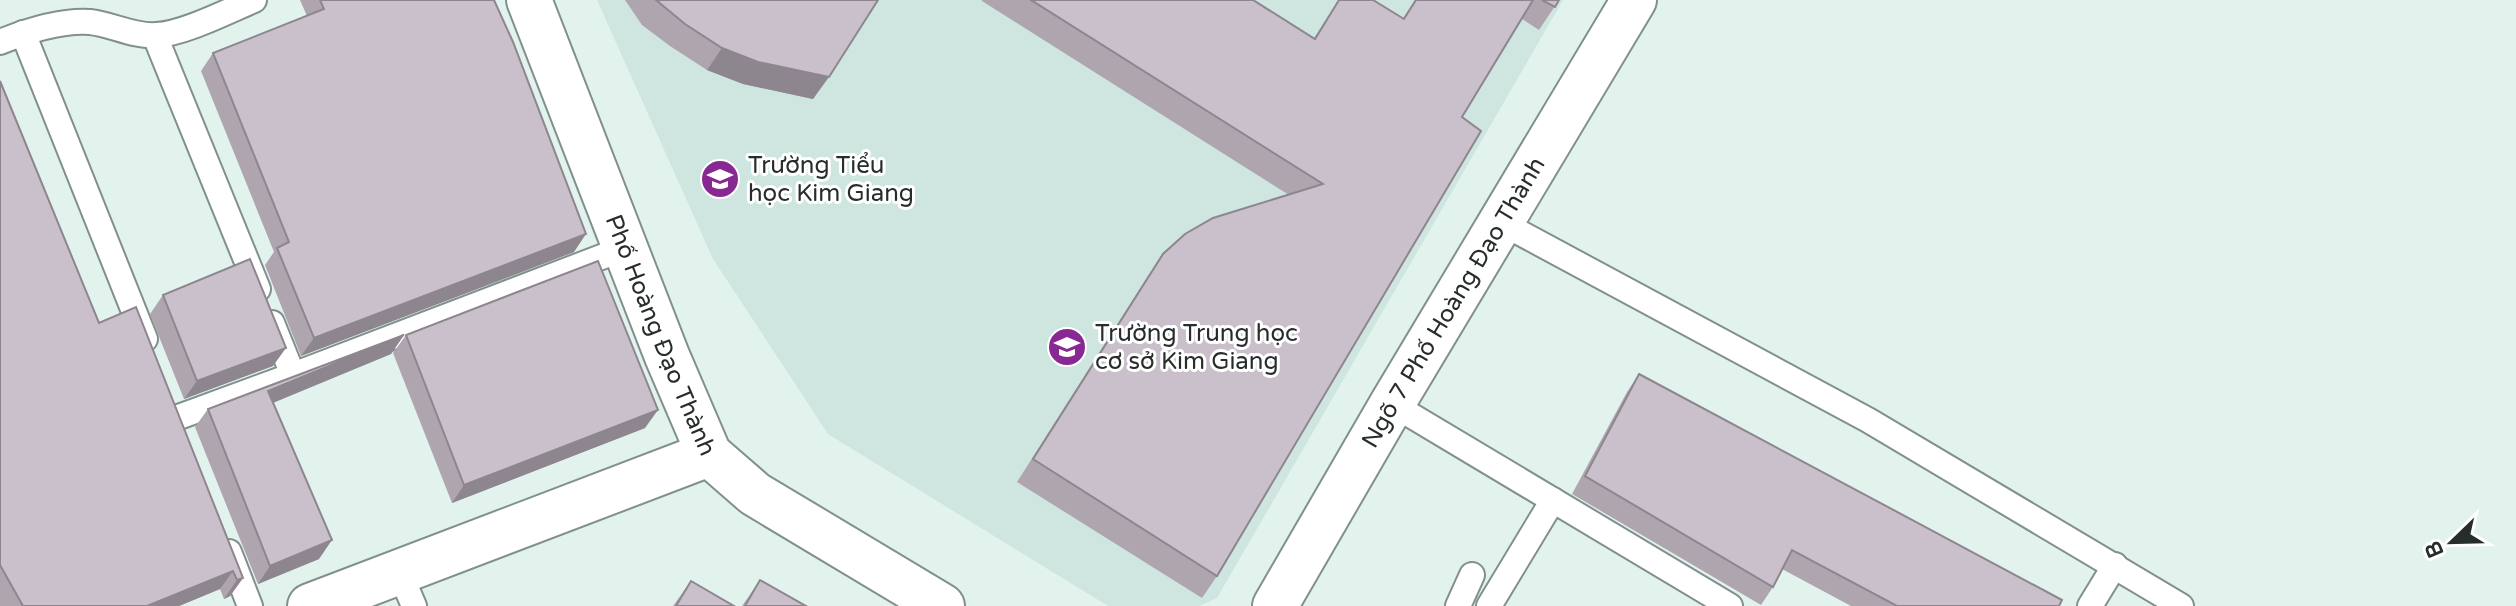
<svg xmlns="http://www.w3.org/2000/svg" width="2516" height="606" viewBox="0 0 2516 606" font-family="'Varela Round',sans-serif">
  <style>
    .built { fill: #cee6df }
    .lines { fill: none; stroke-linecap: round; stroke-linejoin: round }
    .service-casing { stroke: #81908c; stroke-width: 28 }
    .minor-casing { stroke: #81908c; stroke-width: 48 }
    .service { stroke: #fff; stroke-width: 24 }
    .minor { stroke: #fff; stroke-width: 44 }
    .wall { fill: #aea5af }
    .shaded-wall { fill: #8d868e }
    .building { fill: #cac0cb; stroke: #8d868e; stroke-width: 2 }
    .labels { text-anchor: middle; stroke-width: 6; stroke-linejoin: round; paint-order: stroke }
    .poi-label { font-size: 24px; fill: #272d2b; stroke: #fff; text-anchor: start }
    .street-label { font-size: 24px; fill: #272d2b; stroke: #fff }
  </style>
  <rect width="100%" height="100%" fill="#e2f3ee"/>
  <path class="built" d="M597,0H1563L1217,598L1199,606H1108L828,434L713,259Z"/>
  <g class="lines">
    <g class="service-casing">
      <g id="service">
        <path d="M23,33L145,339"/>
        <path d="M155,36L258,289"/>
        <path d="M0,42C27,31 60,20 90,22C111,24 134,37 156,35C183,34 228,11 254,0"/>
        <path d="M1500,222L1868,420L2181,606"/>
        <path d="M293,375L625,248"/>
        <path d="M1392,404L1730,606"/>
        <path d="M176,418L293,375L272,323"/>
        <path d="M229,552L250,606"/>
        <path d="M399,571L414,606"/>
        <path d="M1458,606L1472,575"/>
        <path d="M1489,606L1553,500"/>
        <path d="M2090,606L2115,565"/>
      </g>
    </g>
    <g class="minor-casing">
      <g id="minor">
        <path id="s1" d="M529,0L667,356L709,454L755,494L942,606"/>
        <path d="M310,606L709,454"/>
        <path id="s2" d="M1275,606L1392,404L1634,0"/>
      </g>
    </g>
    <use href="#service" class="service"/>
    <use href="#minor" class="minor"/>
  </g>
  <g class="wall">
    <path d="M300,0H494L574,252L301,356L265,265L274,252L201,71L213,53L307,16Z"/>
    <path d="M625,0H878L813,99L743,84L707,70L670,46L642,25Z"/>
    <path d="M982,0H1253L1314,38L1339,0L1403,18L1415,0H1559L1539,30L1522,19L1462,117L1217,576L1202,598L1017,482L1148,276L1163,254L1289,195L982,1Z"/>
    <path d="M0,81L99,323L243,578L230,596L224,599L220,589L179,606H0Z"/>
    <path d="M163,295L273,366L184,399L150,314Z"/>
    <path d="M404,335L391,354L273,402L319,559L258,584L195,427L208,409Z"/>
    <path d="M406,335L645,428L452,503L393,353Z"/>
    <path d="M1639,374L2059,606H1851L1782,569L1773,587L1761,605L1572,494L1627,392Z"/>
    <path d="M760,580L806,606H742Z"/>
    <path d="M691,581L734,606H673Z"/>
  </g>
  <g class="shaded-wall">
    <path d="M722,48L829,77L813,99L743,84L707,70Z"/>
    <path d="M586,234L574,252L301,356L314,338Z"/>
    <path d="M404,335L391,354L256,410L268,391Z"/>
    <path d="M286,348L273,366L184,399L197,381Z"/>
    <path d="M658,410L645,428L452,503L464,485Z"/>
    <path d="M332,540L319,559L258,584L270,566Z"/>
    <path d="M233,571L220,589L179,606H147Z"/>
    <path d="M243,578L230,596L224,599L237,580Z"/>
  </g>
  <g class="building">
    <path d="M320,0H494L513,42L586,234L314,338L277,248L289,242L213,53L324,9Z"/>
    <path d="M656,0H878L829,77L758,62L722,48L685,24Z"/>
    <path d="M1031,0H1253L1315,39L1339,0H1373L1404,19L1416,0H1533L1462,117L1481,131L1217,576L1033,459L1163,254L1185,234L1213,218L1323,184Z"/>
    <path d="M1542,0H1559L1555,7Z"/>
    <path d="M0,81L99,323L136,307L243,578L237,580L233,571L147,606H23L0,565Z"/>
    <path d="M250,259L286,348L197,381L163,295Z"/>
    <path d="M598,261L658,410L464,485L406,335Z"/>
    <path d="M404,335L268,391L332,540L270,566L208,409Z"/>
    <path d="M1639,374L2062,600L2059,606H1897L1792,550L1773,587L1585,476Z"/>
    <path d="M760,580L806,606H745Z"/>
    <path d="M691,581L734,606H676Z"/>
  </g>
  <defs>
    <g id="school-disc" transform="scale(2)"><circle r="9.5" fill="#882993" stroke="#fff"/><path d="M0-5L7-2L0 1L-7-2ZM-4 1L0 2.5L4 1V4Q0 6-4 4Z" fill="#fff"/></g>
  </defs>
  <g fill-rule="evenodd">
    <use href="#school-disc" x="720" y="179"/>
    <use href="#school-disc" x="1067" y="347"/>
  </g>
  <g class="labels">
    <g class="poi-label">
      <text x="748" y="173">Trường Tiểu<tspan x="748" dy="28">học Kim Giang</tspan></text>
      <text x="1095" y="341">Trường Trung học<tspan x="1095" dy="28">cơ sở Kim Giang</tspan></text>
    </g>
    <g class="street-label">
      <text dy="8" stroke="none"><textPath href="#s2" startOffset="352">Ngõ 7 Phố Hoàng Đạo Thành</textPath></text>
      <text dy="8" stroke="none"><textPath href="#s1" startOffset="360">Phố Hoàng Đạo Thành</textPath></text>
    </g>
  </g>
  <g transform="translate(2452 542) rotate(247)" stroke="#ffffff" stroke-width="6" paint-order="stroke">
  <path d="M0-6L14 30L0 20L-14 30Z" fill="#272d2b"/>
  <text y="-12" font-size="22" font-weight="bold" text-anchor="middle" fill="#272d2b">B</text>
  </g>
</svg>
